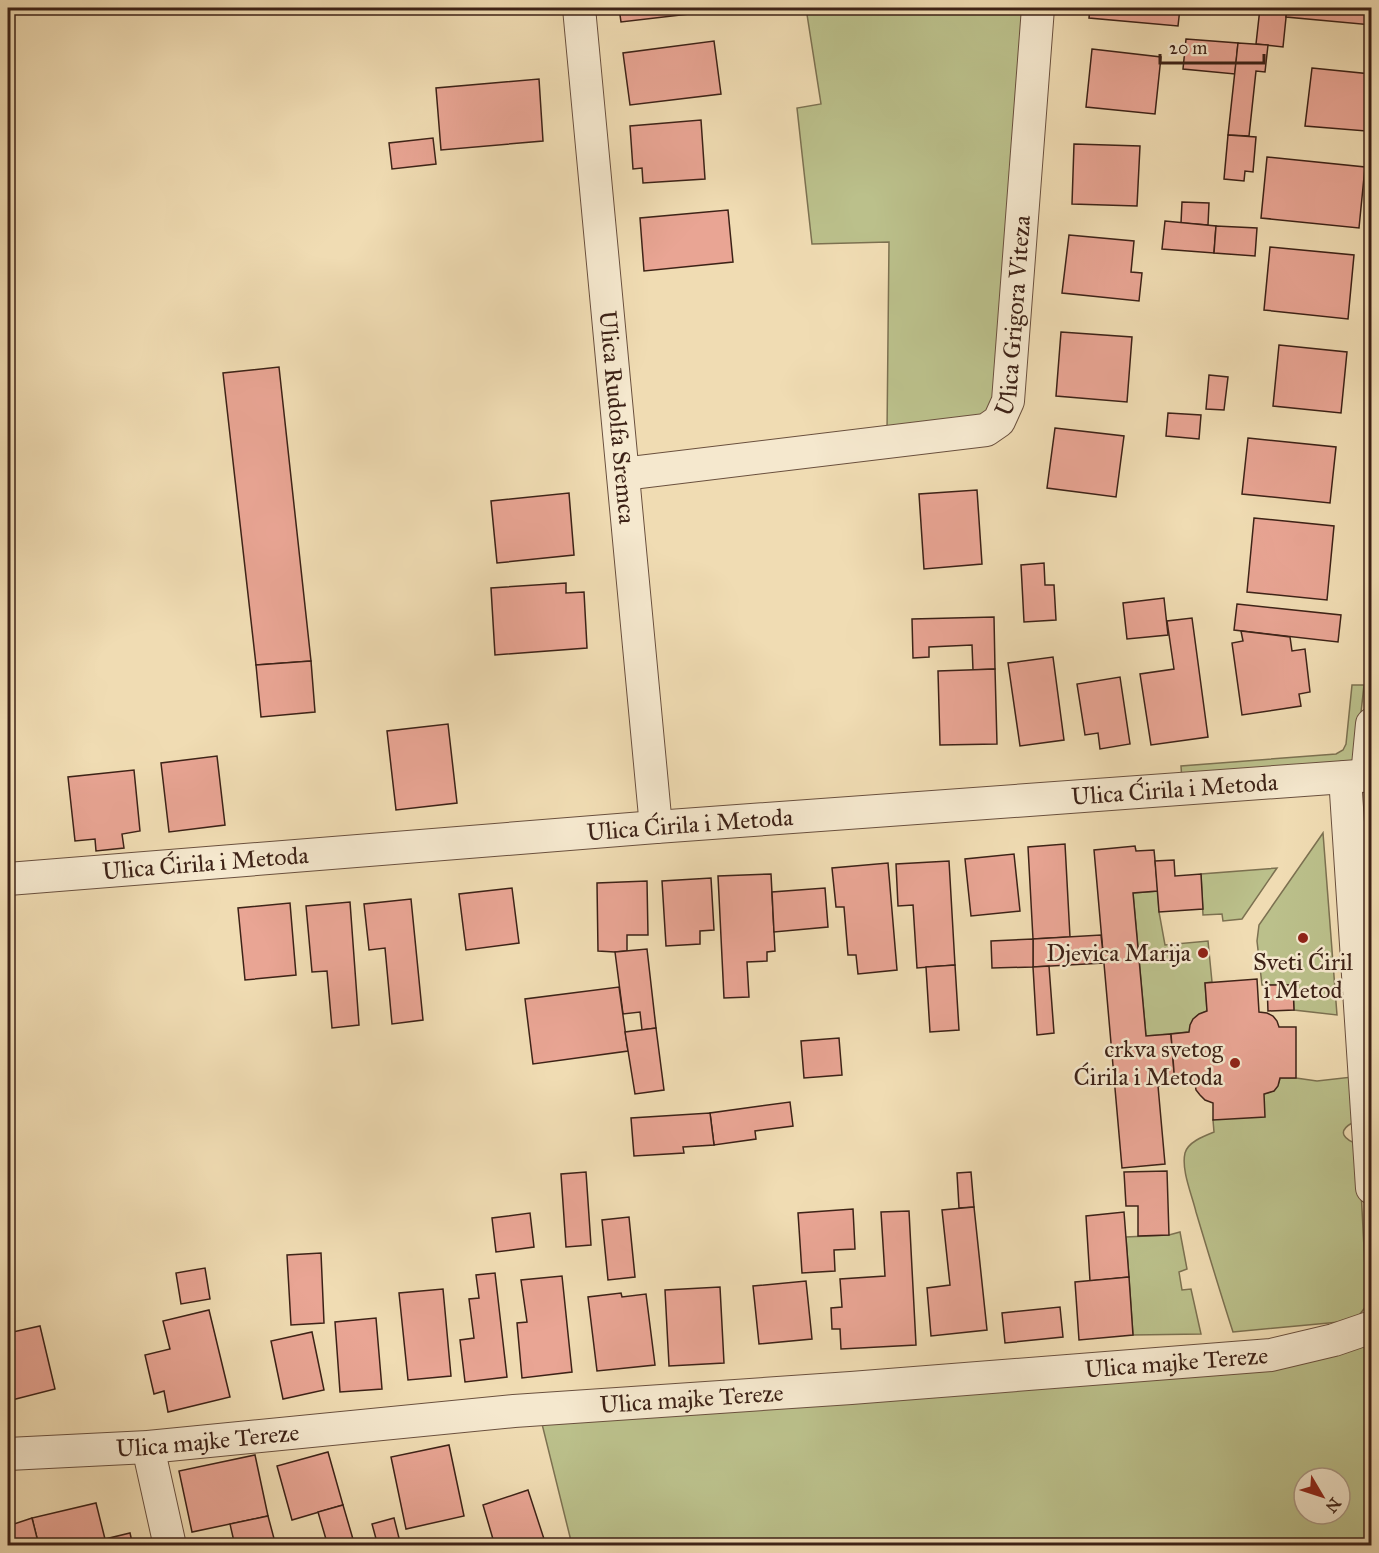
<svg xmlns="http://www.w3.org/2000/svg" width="1379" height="1553" viewBox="0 0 1379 1553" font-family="'IM FELL Great Primer',serif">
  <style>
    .green { fill: #bbc08b; stroke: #7c7151; stroke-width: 1.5; fill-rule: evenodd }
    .building { fill: #e9a594; stroke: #3d2217; stroke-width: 1.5 }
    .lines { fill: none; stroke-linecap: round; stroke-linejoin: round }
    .street-casing { stroke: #6a503e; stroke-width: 34 }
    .street { stroke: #f5e8ce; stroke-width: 32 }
    .poi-dot { fill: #8f2418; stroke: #f5e8ce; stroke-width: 2 }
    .labels { text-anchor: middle; stroke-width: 5; stroke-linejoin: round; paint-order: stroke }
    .street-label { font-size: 24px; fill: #3d2217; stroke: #f5e8ce }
    .poi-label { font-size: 24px; fill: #3d2217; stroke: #f5e8ce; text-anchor: end }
  </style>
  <rect width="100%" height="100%" fill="#f0dcb3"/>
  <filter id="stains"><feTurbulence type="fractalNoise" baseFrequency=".00333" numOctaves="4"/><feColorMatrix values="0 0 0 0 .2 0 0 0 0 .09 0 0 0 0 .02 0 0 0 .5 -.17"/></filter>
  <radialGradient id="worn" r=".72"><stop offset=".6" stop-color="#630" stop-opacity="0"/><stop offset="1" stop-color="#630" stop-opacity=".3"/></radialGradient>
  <g class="green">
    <path d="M806,8H1024L993,397L986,414L959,425L887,434L889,242L812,244L797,108L821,104Z"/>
    <path d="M1352,685H1364L1357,749L1353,761L1182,781L1181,766L1336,754L1343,750L1346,744Z"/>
    <path d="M1323,833L1337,1015L1294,1010L1293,985H1262L1257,941L1259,925Z"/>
    <path d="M1277,868L1242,919L1223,921L1222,914L1203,915L1201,874Z"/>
    <path d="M1158,891L1159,912L1165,945L1208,941L1212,982L1205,983L1207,1011C1194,1016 1193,1019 1189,1032L1146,1036L1133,893Z"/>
    <path d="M1352,1077V1123C1336,1132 1345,1140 1358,1144L1359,1152L1367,1305L1360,1314L1350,1321L1233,1332C1220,1292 1208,1252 1196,1212C1192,1195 1181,1170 1185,1153C1188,1142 1204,1136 1214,1132L1213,1120L1264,1094C1274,1092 1278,1088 1280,1078H1296L1317,1081Z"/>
    <path d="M1180,1232L1187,1269L1179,1272L1182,1290L1191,1289L1201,1334L1133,1335L1126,1237L1169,1235Z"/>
    <path d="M1371,1342V1545H572L542,1424ZM1304,1478H1340V1514H1304Z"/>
  </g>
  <g class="building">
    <path d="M619,8H706V12L621,22Z"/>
    <path d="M1090,8H1180L1178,26L1089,18Z"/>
    <path d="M1260,8H1287L1283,47L1256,44Z"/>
    <path d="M1287,8H1372V25L1286,17Z"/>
    <path d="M1186,39L1238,43L1235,74L1183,69Z"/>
    <path d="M714,41L721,94L630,105L623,53Z"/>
    <path d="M1238,43L1268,45L1265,72L1256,71L1249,136L1228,135Z"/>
    <path d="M1092,49L1161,57L1155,114L1086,107Z"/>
    <path d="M1312,68L1371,74L1366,131L1305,126Z"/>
    <path d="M539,79L543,141L441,150L436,88Z"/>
    <path d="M701,120L705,179L643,183L642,168L633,169L630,126Z"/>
    <path d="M1228,135L1256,137L1253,172L1245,171L1244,181L1224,179Z"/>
    <path d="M433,138L436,164L392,169L389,143Z"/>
    <path d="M1074,144L1140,146L1137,206L1072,204Z"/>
    <path d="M1267,157L1365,167L1359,228L1261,218Z"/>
    <path d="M1182,202L1209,203L1208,225L1181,223Z"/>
    <path d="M728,210L733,262L644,271L640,218Z"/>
    <path d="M1165,221L1216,226L1214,253L1162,249Z"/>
    <path d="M1216,226L1257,228L1255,256L1214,253Z"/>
    <path d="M1069,235L1134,241L1131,272L1142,273L1139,301L1062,293Z"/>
    <path d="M1270,247L1354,255L1348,319L1264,310Z"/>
    <path d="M1061,332L1132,337L1127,402L1056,396Z"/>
    <path d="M1279,345L1347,352L1341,413L1273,406Z"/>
    <path d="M279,367L311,661L256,665L223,373Z"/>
    <path d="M1209,375L1228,377L1224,410L1206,409Z"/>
    <path d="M1168,413L1201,415L1199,439L1166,436Z"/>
    <path d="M1055,428L1124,436L1116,497L1047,488Z"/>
    <path d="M1248,438L1336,447L1330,503L1242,494Z"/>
    <path d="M977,490L982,564L924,569L919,494Z"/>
    <path d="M569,493L574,555L497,563L491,501Z"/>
    <path d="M1254,518L1334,526L1327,600L1247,592Z"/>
    <path d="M1044,563L1045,585H1054L1056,620L1024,622L1021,565Z"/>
    <path d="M566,583V593L584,592L587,648L495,655L491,588Z"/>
    <path d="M1164,598L1168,635L1127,639L1123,603Z"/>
    <path d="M1237,604L1341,615L1338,642L1234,630Z"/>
    <path d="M994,617L995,669L973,670L972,645L929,647V657L913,658L912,619Z"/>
    <path d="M1192,618L1208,737L1151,745L1140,674L1174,669L1167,621Z"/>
    <path d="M1241,631L1290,637L1292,651L1305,649L1310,692L1299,694L1301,706L1242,715L1232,643L1243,641Z"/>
    <path d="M1053,657L1064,740L1020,746L1008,663Z"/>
    <path d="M311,661L315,712L261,717L256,665Z"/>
    <path d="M995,669L997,744L940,745L938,671Z"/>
    <path d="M1120,677L1130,744L1100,749L1098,733L1085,735L1077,684Z"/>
    <path d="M448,724L457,803L396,810L387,731Z"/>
    <path d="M217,756L225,825L169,832L161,763Z"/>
    <path d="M134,770L140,831L122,834L124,848L96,851L95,839L75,841L68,777Z"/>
    <path d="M1065,844L1070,937L1033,939L1028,847Z"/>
    <path d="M1135,846L1136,851L1154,850L1158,891L1133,893L1146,1036L1171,1034L1175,1084L1158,1086L1165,1164L1122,1168L1094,850Z"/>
    <path d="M1014,854L1020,911L971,916L965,859Z"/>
    <path d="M1174,860L1175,876L1201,874L1203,909L1159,912L1155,861Z"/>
    <path d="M949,861L955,965L917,968L913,905L898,906L896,864Z"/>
    <path d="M888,863L897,970L858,974L856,955H848L844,907H836L832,868Z"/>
    <path d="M771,874L775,951L767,952V961L747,962L749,997L724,998L718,876Z"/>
    <path d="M711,878L714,930L700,931V944L666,946L662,881Z"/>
    <path d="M647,881L648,935H627V951L615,952L598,951L597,883Z"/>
    <path d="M512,888L519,943L466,950L459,894Z"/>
    <path d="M825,888L828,927L774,932L772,892Z"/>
    <path d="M411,899L423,1020L392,1024L385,948L369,950L364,904Z"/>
    <path d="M350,902L359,1025L332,1028L327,971L312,972L306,906Z"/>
    <path d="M290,903L296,975L245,980L238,908Z"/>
    <path d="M1101,935L1104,963L1033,967V939Z"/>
    <path d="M1033,939V967L992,968L991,941Z"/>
    <path d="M647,949L656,1028L642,1030L640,1012L623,1014L615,952Z"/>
    <path d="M955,965L959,1030L930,1032L926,967Z"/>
    <path d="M1049,966L1054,1033L1037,1035L1033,967Z"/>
    <path d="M1257,979L1259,1012L1267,1013L1273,1016L1277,1021L1279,1027H1296V1078H1280L1278,1086L1274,1091L1264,1094L1265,1117L1213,1120V1103L1205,1100L1200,1095L1196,1090L1195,1083L1175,1084L1171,1034L1189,1032L1190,1025L1193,1019L1199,1014L1207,1011L1205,983Z"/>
    <path d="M1267,985H1293L1294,1010L1268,1011Z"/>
    <path d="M619,987L628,1051L533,1064L525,999Z"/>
    <path d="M656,1028L664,1090L635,1094L625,1032Z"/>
    <path d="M839,1038L842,1075L804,1078L801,1041Z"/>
    <path d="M790,1102L793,1126L755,1131L756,1139L714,1145L710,1113Z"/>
    <path d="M710,1113L714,1145L683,1147L684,1153L634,1156L631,1118Z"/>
    <path d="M1167,1171L1169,1235L1138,1236V1206H1126L1124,1172Z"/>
    <path d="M586,1172L591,1245L566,1247L561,1174Z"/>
    <path d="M971,1172L974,1207L959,1208L957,1173Z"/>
    <path d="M974,1207L987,1330L931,1336L927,1288L950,1285L942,1210Z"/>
    <path d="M853,1209L855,1249L834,1250L835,1271L802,1273L798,1213Z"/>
    <path d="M909,1211L916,1345L841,1349L840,1329H832L831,1308L842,1307L840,1279L885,1276L881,1212Z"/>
    <path d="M1124,1212L1129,1277L1090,1281L1086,1216Z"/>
    <path d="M530,1213L534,1247L496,1252L492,1218Z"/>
    <path d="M629,1217L635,1277L608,1280L602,1220Z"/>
    <path d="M321,1253L324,1323L291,1325L287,1255Z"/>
    <path d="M205,1268L210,1299L181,1304L176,1273Z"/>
    <path d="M495,1273L507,1377L465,1382L460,1340L474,1338L469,1299L479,1298L476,1275Z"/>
    <path d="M562,1276L572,1372L522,1378L517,1323L527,1322L521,1280Z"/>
    <path d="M1129,1277L1133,1335L1079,1340L1075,1282Z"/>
    <path d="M806,1281L812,1339L759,1344L753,1286Z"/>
    <path d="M720,1287L724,1363L669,1366L665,1290Z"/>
    <path d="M443,1289L451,1376L408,1380L399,1293Z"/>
    <path d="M621,1293L622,1297L646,1294L655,1365L597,1371L588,1297Z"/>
    <path d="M1060,1307L1063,1337L1005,1343L1002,1313Z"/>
    <path d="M209,1310L230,1397L168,1412L164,1391L154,1394L145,1355L170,1349L163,1321Z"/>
    <path d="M376,1318L382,1389L340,1392L335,1322Z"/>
    <path d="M40,1326L55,1389L8,1401V1333Z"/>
    <path d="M312,1332L324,1390L283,1399L271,1341Z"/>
    <path d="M449,1445L464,1516L406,1529L391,1457Z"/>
    <path d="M328,1452L343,1505L292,1520L277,1466Z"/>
    <path d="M255,1455L268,1516L192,1532L179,1471Z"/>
    <path d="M528,1490L545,1542L534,1546H495L483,1505Z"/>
    <path d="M96,1503L105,1539L130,1533L133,1546H39L32,1518Z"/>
    <path d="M343,1505L355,1546H328L318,1512Z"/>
    <path d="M268,1516L276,1546H235L230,1524Z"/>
    <path d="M32,1518L39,1546H8V1526Z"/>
    <path d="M394,1518L401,1546H378L372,1524Z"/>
  </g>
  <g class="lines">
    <g class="street-casing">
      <g id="street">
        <path id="s1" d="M579,8L656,827"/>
        <path id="s2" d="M623,474L986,430L999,421L1008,401L1038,8"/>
        <path d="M1367,776L1372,724"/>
        <path d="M1345,777L1372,1188"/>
        <path id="s3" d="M8,879L656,827L1372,775"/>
        <path d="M148,1447L170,1546"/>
        <path id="s4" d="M8,1454L148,1447L514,1411L851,1388L1271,1355L1334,1340L1372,1327"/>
      </g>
    </g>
    <use href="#street" class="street"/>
  </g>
  <g class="poi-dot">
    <circle cx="1303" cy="938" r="6"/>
    <circle cx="1203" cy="953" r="6"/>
    <circle cx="1235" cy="1063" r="6"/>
  </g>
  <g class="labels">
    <g class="street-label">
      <text dy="8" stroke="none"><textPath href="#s2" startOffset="489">Ulica Grigora Viteza</textPath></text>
      <text dy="8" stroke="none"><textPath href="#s1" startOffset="411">Ulica Rudolfa Sremca</textPath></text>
      <text dy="8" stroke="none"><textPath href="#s3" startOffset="1170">Ulica Ćirila i Metoda</textPath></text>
      <text dy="8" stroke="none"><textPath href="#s3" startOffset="684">Ulica Ćirila i Metoda</textPath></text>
      <text dy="8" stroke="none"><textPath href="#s3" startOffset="198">Ulica Ćirila i Metoda</textPath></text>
      <text dy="8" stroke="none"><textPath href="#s4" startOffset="1172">Ulica majke Tereze</textPath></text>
      <text dy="8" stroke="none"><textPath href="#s4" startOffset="686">Ulica majke Tereze</textPath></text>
      <text dy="8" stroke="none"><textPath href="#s4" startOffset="200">Ulica majke Tereze</textPath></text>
    </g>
    <g class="poi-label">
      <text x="1191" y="961">Djevica Marija</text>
      <text x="1303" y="970" text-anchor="middle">Sveti Ćiril<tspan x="1303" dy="28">i Metod</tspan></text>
      <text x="1223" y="1057">crkva svetog<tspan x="1223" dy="28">Ćirila i Metoda</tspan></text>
    </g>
  </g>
  <rect width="1379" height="1553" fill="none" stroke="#f0dcb3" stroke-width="30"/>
  <rect x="9" y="9" width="1361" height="1535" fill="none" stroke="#3d2217" stroke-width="3"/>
  <rect x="15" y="15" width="1349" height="1523" fill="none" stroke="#3d2217" stroke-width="1.5"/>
  <g transform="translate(1322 1496) rotate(129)"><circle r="28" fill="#f5e8ce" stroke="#ab9985" stroke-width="1.5"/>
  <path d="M0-4.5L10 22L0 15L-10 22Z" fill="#8f2418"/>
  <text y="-9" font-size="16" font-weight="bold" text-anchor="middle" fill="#3d2217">N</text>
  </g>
  <path d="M1160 54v9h104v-9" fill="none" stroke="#3d2217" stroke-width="3"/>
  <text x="1169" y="54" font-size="18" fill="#3d2217" stroke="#f5e8ce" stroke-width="4.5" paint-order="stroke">20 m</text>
  <rect width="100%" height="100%" filter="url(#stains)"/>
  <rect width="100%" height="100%" fill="url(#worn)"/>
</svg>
